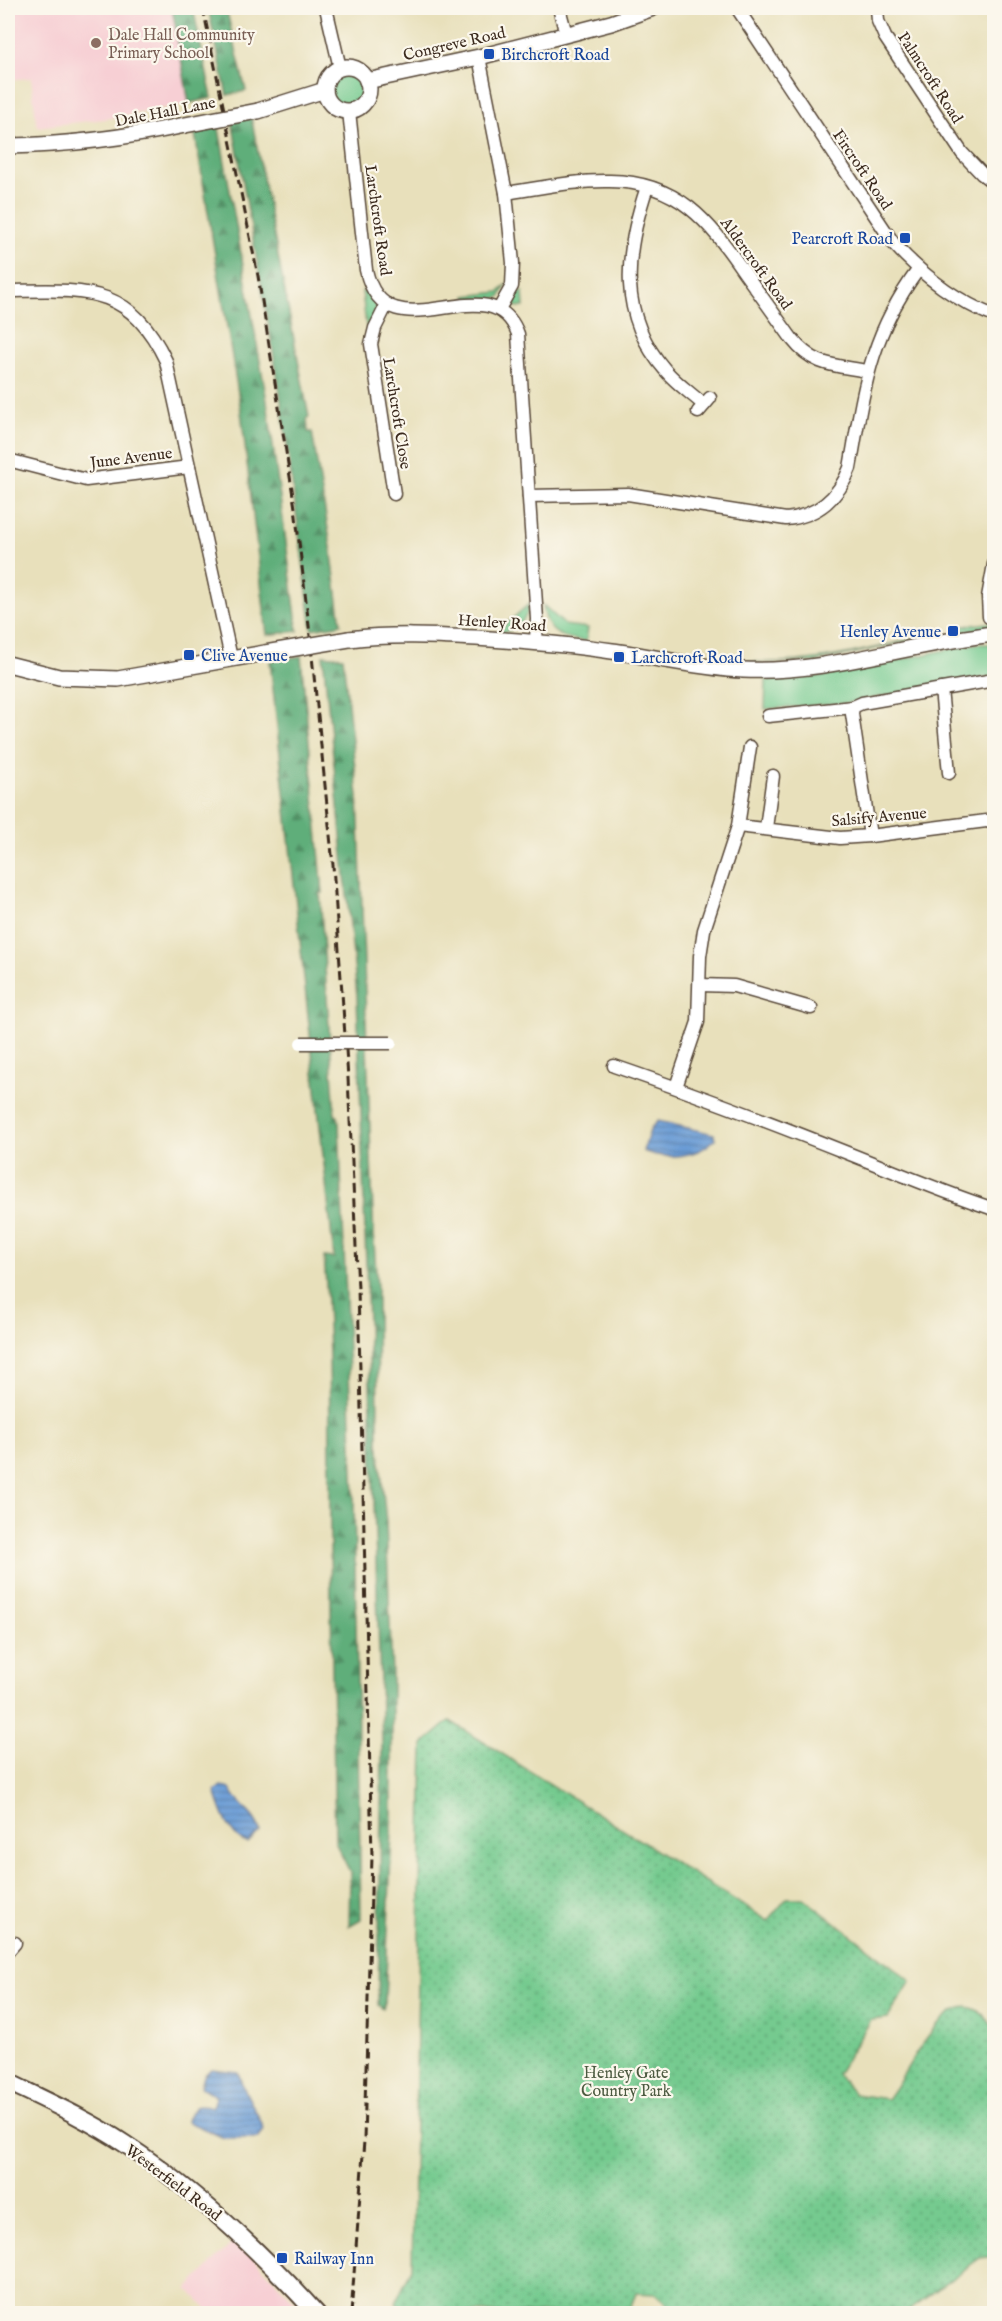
<svg xmlns="http://www.w3.org/2000/svg" width="1002" height="2321" viewBox="0 0 1002 2321" font-family="'IM FELL English',serif">
  <style>
    .built { fill: #f7cfd4 }
    .grass { fill: #74ca8f; stroke: #587a56; stroke-width: 1.5 }
    .forest { fill: url(#forest-firs); stroke: #4d6c4c; stroke-width: 1.5 }
    .park { fill: url(#park-dots); stroke: #587a56; stroke-width: 1.5 }
    .water { fill: url(#water-rules); stroke: #53637a; stroke-width: 1.5 }
    .lines { fill: none; stroke-linecap: round; stroke-linejoin: round }
    .minor-casing { stroke: #554536; stroke-width: 15 }
    .tertiary-casing { stroke: #554536; stroke-width: 18 }
    .secondary-casing { stroke: #554536; stroke-width: 20 }
    .minor { stroke: #fff; stroke-width: 12 }
    .tertiary { stroke: #fff; stroke-width: 15 }
    .secondary { stroke: #fff; stroke-width: 16 }
    .rail { stroke: #3b2a1e; stroke-width: 3; stroke-dasharray: 9 4.5; stroke-linecap: butt }
    .minor-bridge-casing { stroke: #554536; stroke-width: 15; stroke-linecap: butt }
    .tertiary-bridge-casing { stroke: #554536; stroke-width: 18; stroke-linecap: butt }
    .minor-bridge { stroke: #fff; stroke-width: 12 }
    .tertiary-bridge { stroke: #fff; stroke-width: 15 }
    .education-dot { fill: #8d6e63; stroke: #fbf7ec; stroke-width: 2 }
    .transit-dot { fill: #1a4fb4; stroke: #fbf7ec; stroke-width: 2 }
    .labels { text-anchor: middle; stroke-width: 4.5; stroke-linejoin: round; paint-order: stroke }
    .education-label { font-size: 16px; fill: #785e54; stroke: #fbf7ec; text-anchor: start }
    .street-label { font-size: 16px; fill: #3b2a1e; stroke: #fbf7ec }
    .transit-label { font-size: 16px; fill: #164399; stroke: #fbf7ec; text-anchor: start }
    .park-label { font-size: 16px; fill: #4c5a40; stroke: #fbf7ec }
  </style>
  <defs>
    <pattern id="forest-firs" width="22" height="20" patternUnits="userSpaceOnUse" patternTransform="scale(1.5)"><rect width="22" height="20" fill="#5fae7a"/><path d="M5 1l3.5 6h-7zM16 11l3.5 6h-7z" fill="#508e63"/></pattern>
    <pattern id="park-dots" width="8" height="8" patternUnits="userSpaceOnUse" patternTransform="scale(1.5)"><rect width="8" height="8" fill="#74ca8f"/><path d="M2 2h.1M6 6h.1" fill="none" stroke="#60a474" stroke-width="1.8" stroke-linecap="round"/></pattern>
    <pattern id="water-rules" width="6" height="5" patternUnits="userSpaceOnUse" patternTransform="scale(1.5)"><rect width="6" height="5" fill="#6b9cd5"/><path d="M0 2.5h6" fill="none" stroke="#597fac"/></pattern>
  </defs>
  <rect width="100%" height="100%" fill="#fbf7ec"/>
  <filter id="ink" filterUnits="userSpaceOnUse"><feTurbulence type="fractalNoise" baseFrequency=".0167" numOctaves="2"/><feDisplacementMap in="SourceGraphic" scale="12" xChannelSelector="R" yChannelSelector="G"/><feConvolveMatrix kernelMatrix="1 2 1 2 8 2 1 2 1" color-interpolation-filters="sRGB"/></filter>
  <filter id="wash" filterUnits="userSpaceOnUse"><feTurbulence type="fractalNoise" baseFrequency=".008" numOctaves="4" result="noise"/><feDisplacementMap in="SourceGraphic" scale="24" xChannelSelector="R" yChannelSelector="G"/><feGaussianBlur stdDeviation="1.35" result="paint"/><feColorMatrix in="noise" values="0 0 0 0 0 0 0 0 0 0 0 0 0 0 0 0 0 1.4 0 .05"/><feComposite in="paint" operator="in"/></filter>
  <g filter="url(#wash)">
    <rect width="100%" height="100%" fill="#e8e0bb"/>
    <g class="built">
      <path d="M8,8H178L197,102L106,119L37,127L31,78L8,80Z"/>
      <path d="M236,2239L298,2305L291,2313H212L187,2289Z"/>
    </g>
    <g class="grass">
      <circle cx="347" cy="89" r="17"/>
      <path d="M507,284L500,297L497,298L467,299L466,296L499,292Z"/>
      <path d="M362,291L368,292L377,306L371,326H366Z"/>
      <path d="M523,292L524,307L509,306L514,293Z"/>
      <path d="M529,604C528,622 512,633 496,633Z"/>
      <path d="M543,605L565,625L588,628L586,641C560,638 546,634 543,605Z"/>
      <path d="M994,622V628L959,632L958,627Z"/>
      <path d="M914,638L916,640L814,662L733,663L658,652L659,649C691,655 723,661 755,662C810,664 861,652 914,638Z"/>
      <path d="M974,644H994V676L847,703L765,709L766,680L823,676Z"/>
    </g>
    <g class="forest">
      <path d="M172,8H193L212,98L189,103Z"/>
      <path d="M208,8H226L246,91L227,95Z"/>
      <path d="M251,116L309,417L307,418L308,432H312L331,547L341,624L338,625L312,629L278,380L232,120Z"/>
      <path d="M218,123L267,401L298,631L267,635L241,411L194,128Z"/>
      <path d="M323,655L343,657L358,796L374,1241L377,1287L378,1440L386,1522L392,1674V1829L385,2003L383,2009L378,2005L382,1742L357,996Z"/>
      <path d="M301,656L323,893H320L335,1115L338,1116L339,1123L354,1497L361,1919L349,1926L350,1872L335,1842C333,1743 331,1643 330,1543C329,1448 332,1352 324,1257L334,1258L270,661Z"/>
    </g>
    <path class="park" d="M450,1721L768,1921L787,1898H803L911,1981L888,2018L871,2020L837,2074L854,2094L887,2099C910,2072 954,1961 994,2029V2256L980,2258L905,2313H677L655,2294L636,2293L629,2313H406L396,2302L412,2268L423,1744Z"/>
    <g class="water">
      <path d="M658,1121L714,1134L715,1139C698,1158 666,1160 643,1151L651,1128Z"/>
      <path d="M221,1786L230,1788C237,1805 256,1814 260,1831L248,1843C230,1840 220,1807 215,1791Z"/>
      <path d="M211,2069L238,2072C243,2093 257,2109 264,2130L258,2138H224L186,2121C196,2103 193,2106 212,2107L216,2096L201,2087L204,2076Z"/>
    </g>
  </g>
  <g filter="url(#ink)">
    <g class="lines">
      <g class="minor-casing">
        <g id="minor">
          <path d="M326,8L340,68"/>
          <path d="M559,8L566,34"/>
          <path d="M737,8L894,244C923,276 954,300 994,316"/>
          <path d="M877,8L878,21L885,37L962,153L982,174L994,183"/>
          <path d="M479,57L506,193L513,263L512,286L499,309"/>
          <path d="M349,111L366,270C386,361 491,260 518,334L537,619L536,642"/>
          <path d="M647,187C625,252 617,315 666,371C677,384 692,394 704,405"/>
          <path d="M506,193C540,188 576,180 610,181C678,182 709,221 744,272C760,294 776,317 792,339C814,367 835,365 867,371"/>
          <path d="M8,291C83,290 129,283 166,361L231,658"/>
          <path d="M387,304L375,328L371,344L394,494"/>
          <path d="M698,412L710,398"/>
          <path d="M8,460L86,480L189,467"/>
          <path d="M529,496L628,494L786,519C818,516 839,497 850,468C864,389 869,337 918,270"/>
          <path d="M989,617L988,597L994,564"/>
          <path d="M941,689L949,773"/>
          <path d="M768,716L853,707"/>
          <path d="M738,826L840,838L870,836L994,820"/>
          <path d="M766,828L773,776"/>
          <path d="M870,836L852,714L853,707L862,703L994,680"/>
          <path d="M700,985L734,986L811,1008"/>
          <path d="M614,1066C693,1093 772,1123 850,1154C898,1173 945,1193 994,1209"/>
          <path d="M676,1087L698,1022L700,956L704,930L738,826L750,747"/>
          <path d="M8,1951L15,1943"/>
        </g>
      </g>
      <g class="tertiary-casing">
        <g id="tertiary">
          <circle cx="347" cy="89" r="22"/>
          <path d="M367,81L479,57L611,23L653,8"/>
          <path d="M258,111L325,90"/>
          <path d="M8,146C69,145 125,138 185,125"/>
          <path d="M349,639C391,634 434,636 476,638C522,641 567,644 612,651C656,657 699,668 743,670C829,674 910,643 994,634"/>
          <path d="M8,664L59,677L118,679L265,653"/>
        </g>
      </g>
      <g class="secondary-casing">
        <path id="secondary" d="M8,2082C47,2101 89,2120 125,2144C197,2191 259,2250 317,2314"/>
      </g>
      <use href="#minor" class="minor"/>
      <use href="#tertiary" class="tertiary"/>
      <use href="#secondary" class="secondary"/>
      <path class="rail" d="M203,8L258,276L295,508L309,626L333,865L348,1078L358,1289L372,1856L364,2141L351,2314"/>
      <g class="minor-bridge-casing">
        <path id="minor-bridge" d="M301,1043H391"/>
      </g>
      <g class="tertiary-bridge-casing">
        <g id="tertiary-bridge">
          <path d="M185,125L258,111"/>
          <path d="M265,653L349,639"/>
        </g>
      </g>
      <use href="#minor-bridge" class="minor-bridge"/>
      <use href="#tertiary-bridge" class="tertiary-bridge"/>
    </g>
  </g>
  <circle class="education-dot" cx="96" cy="43" r="6"/>
  <g class="transit-dot">
    <rect x="483" y="48" width="12" height="12" rx="3"/>
    <rect x="899" y="232" width="12" height="12" rx="3"/>
    <rect x="947" y="625" width="12" height="12" rx="3"/>
    <rect x="183" y="649" width="12" height="12" rx="3"/>
    <rect x="613" y="651" width="12" height="12" rx="3"/>
    <rect x="276" y="2252" width="12" height="12" rx="3"/>
  </g>
  <g class="labels">
    <g class="education-label">
      <text x="108" y="40">Dale Hall Community<tspan x="108" dy="18">Primary School</tspan></text>
    </g>
    <g class="street-label">
      <text transform="translate(454 43) rotate(-13)" y="6">Congreve Road</text>
      <text transform="translate(931 77) rotate(57)" y="6">Palmcroft Road</text>
      <text transform="translate(165 111) rotate(-11)" y="6">Dale Hall Lane</text>
      <text transform="translate(863 169) rotate(56)" y="6">Fircroft Road</text>
      <text transform="translate(379 220) rotate(82)" y="6">Larchcroft Road</text>
      <text transform="translate(757 263) rotate(54)" y="6">Aldercroft Road</text>
      <text transform="translate(398 413) rotate(81)" y="6">Larchcroft Close</text>
      <text transform="translate(131 457) rotate(-7)" y="6">June Avenue</text>
      <text transform="translate(502 622) rotate(4)" y="6">Henley Road</text>
      <text transform="translate(879 816) rotate(-5)" y="6">Salsify Avenue</text>
      <text transform="translate(174 2182) rotate(37)" y="6">Westerfield Road</text>
    </g>
    <g class="transit-label">
      <text x="501" y="60">Birchcroft Road</text>
      <text x="893" y="244" text-anchor="end">Pearcroft Road</text>
      <text x="941" y="637" text-anchor="end">Henley Avenue</text>
      <text x="201" y="661">Clive Avenue</text>
      <text x="631" y="663">Larchcroft Road</text>
      <text x="294" y="2264">Railway Inn</text>
    </g>
    <g class="park-label">
      <text x="626" y="2078">Henley Gate<tspan x="626" dy="18">Country Park</tspan></text>
    </g>
  </g>
  <rect width="1002" height="2321" fill="none" stroke="#fbf7ec" stroke-width="30"/>
</svg>
